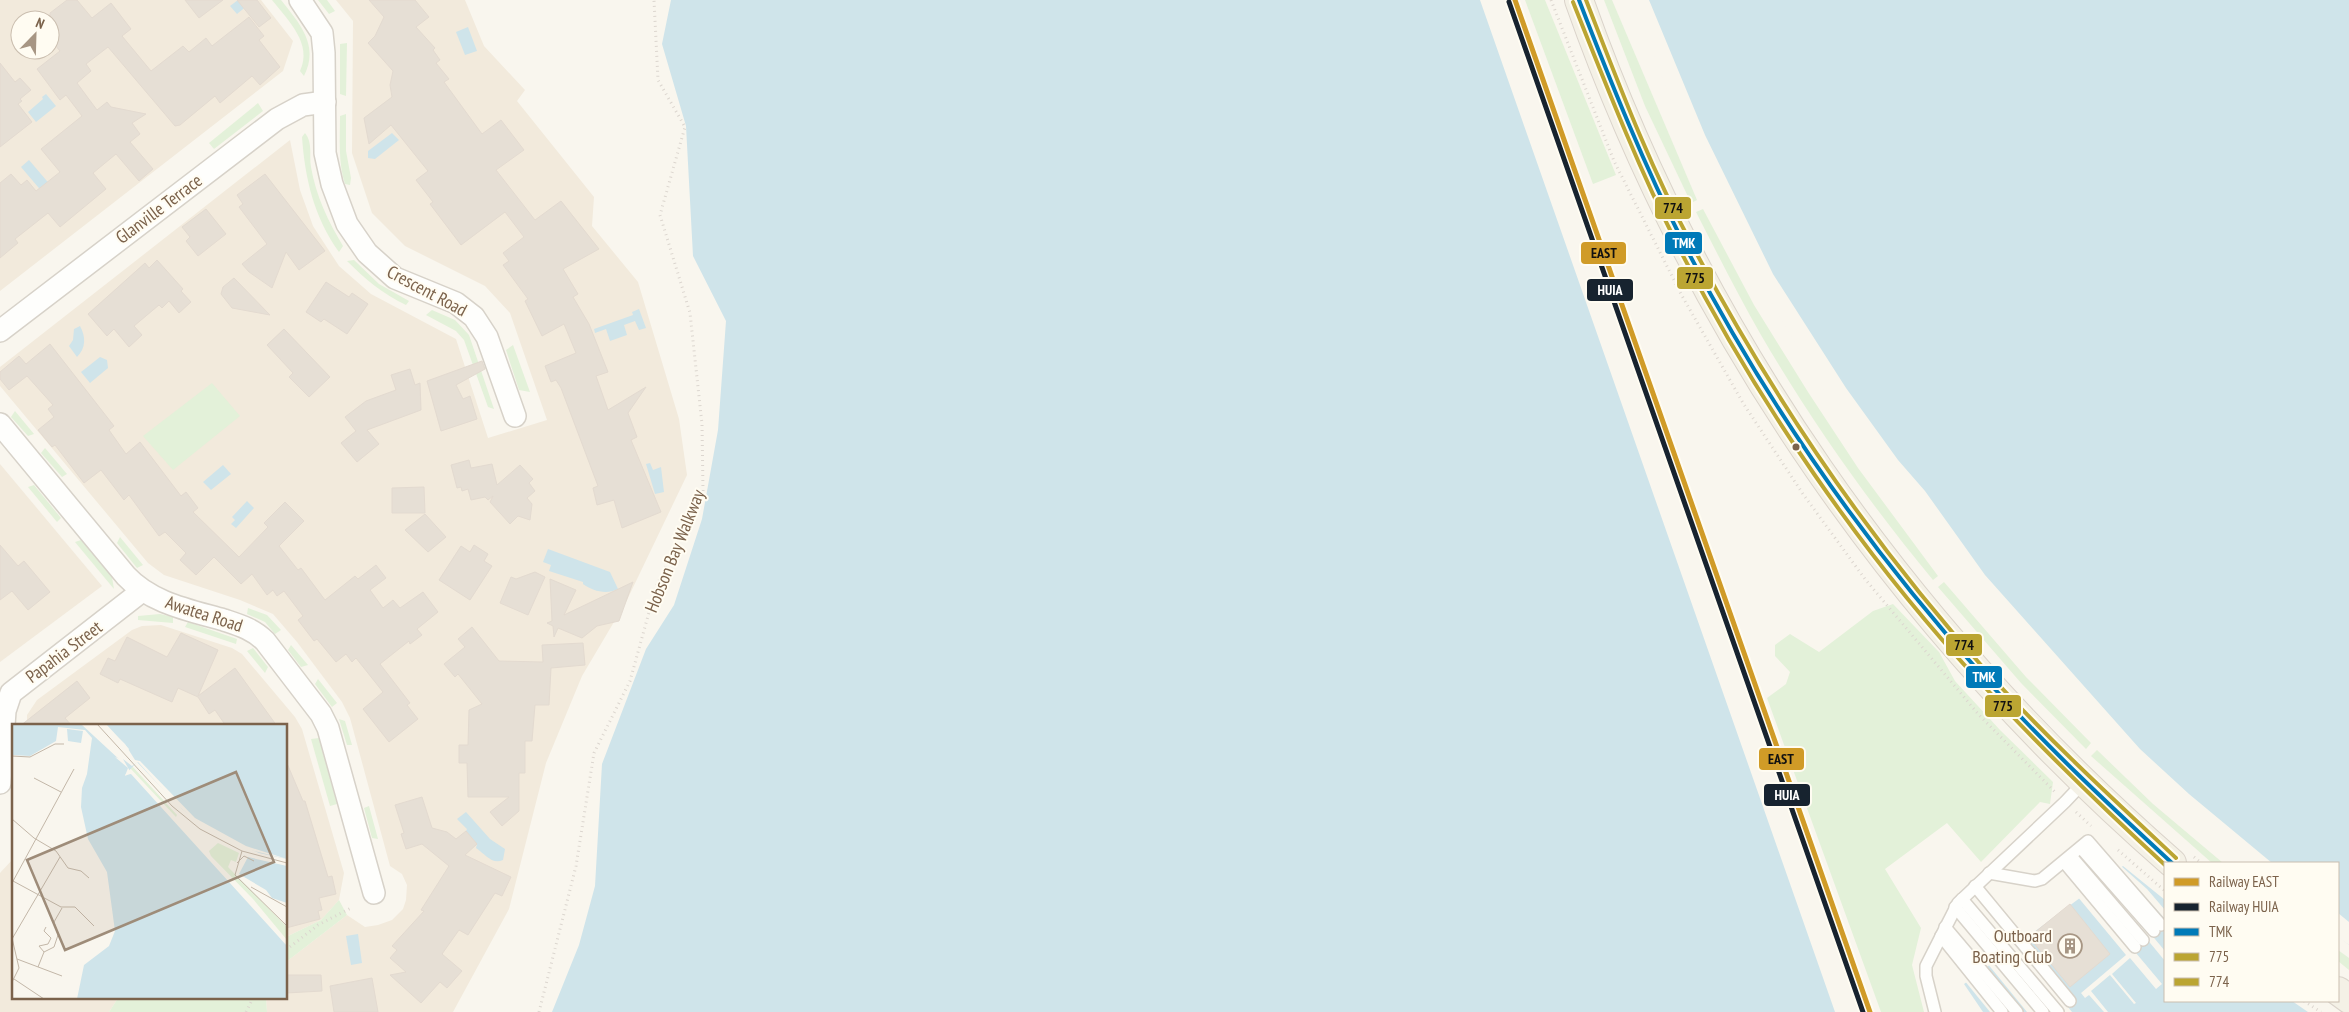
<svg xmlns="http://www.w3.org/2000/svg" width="2349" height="1012" viewBox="0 0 2349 1012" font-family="'PT Sans Narrow',sans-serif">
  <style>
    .residential { fill: #f2eadc; fill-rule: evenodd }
    .green { fill: #e3f1d9 }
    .water { fill: #cfe4ea }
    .pier { fill: #f9f6ee }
    .building { fill: #e6dfd5; stroke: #e3dad0 }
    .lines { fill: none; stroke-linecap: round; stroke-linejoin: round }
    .service-casing { stroke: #d7d2c9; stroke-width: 14 }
    .minor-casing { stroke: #d7d2c9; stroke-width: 24 }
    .primary-casing { stroke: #dad3ca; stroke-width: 30 }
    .path { stroke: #dcd6cf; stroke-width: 3; stroke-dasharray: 1 4; stroke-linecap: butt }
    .service { stroke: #fefefc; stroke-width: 11 }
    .minor { stroke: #fefefc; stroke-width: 21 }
    .primary { stroke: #f4f1e6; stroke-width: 28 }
    .bus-1-casing { stroke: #fffcf2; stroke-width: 8 }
    .bus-2-casing { stroke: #fffcf2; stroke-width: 8 }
    .bus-3-casing { stroke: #fffcf2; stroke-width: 8 }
    .bus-1 { stroke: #007ab8; stroke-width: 4 }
    .bus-2 { stroke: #bba532; stroke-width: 4 }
    .bus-3 { stroke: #bba532; stroke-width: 4 }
    .rail-1-casing { stroke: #fffcf2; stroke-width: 9 }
    .rail-2-casing { stroke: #fffcf2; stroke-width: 9 }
    .rail-1 { stroke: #d09b27; stroke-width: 5 }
    .rail-2 { stroke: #17232f; stroke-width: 5 }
    .bus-dot { fill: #7b624b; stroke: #fffcf2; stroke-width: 2 }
    .labels { text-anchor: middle; stroke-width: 4; stroke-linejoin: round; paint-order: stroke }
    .street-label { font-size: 18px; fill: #7b624b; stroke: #fffcf2 }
    .poi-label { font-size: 18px; fill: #7b624b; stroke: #fffcf2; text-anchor: end }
    .inset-road { fill: none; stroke: #c3b7a8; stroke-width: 1 }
    .view { fill: #9e8c79; fill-opacity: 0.15; stroke: #9e8c79; stroke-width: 2.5 }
    .inset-edge { fill: none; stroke: #7b624b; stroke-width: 2.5 }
    .line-badge { stroke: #fffcf2; stroke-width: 2 }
    .badge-label { font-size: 14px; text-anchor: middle; font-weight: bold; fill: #fff }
    .pale-badge-label { font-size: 14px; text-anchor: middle; font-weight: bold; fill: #111 }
  </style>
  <rect width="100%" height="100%" fill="#f9f6ee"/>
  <g class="residential">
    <path d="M0,0H261L293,41L283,71L0,291ZM20,20H50V50H20Z"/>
    <path d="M336,0H465L484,46L525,90L517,101L594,197L592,226L638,282L679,419L687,475L627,600L582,676L546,763L509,909L453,1012H267L266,998H286V962L347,915L365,927L378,925L392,920L403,909L406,900L407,885L402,874L390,866L350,718L342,702L297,642L273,614L240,600L164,575L148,563L0,386V367L290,140L300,190L313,226L339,266L371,294L456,339L488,438L547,420L510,313L485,286L405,246L372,213L352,153L353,21Z"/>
    <path d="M0,464L102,586L0,662Z"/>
    <path d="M161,625L232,648L242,654L295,717L302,729L344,873L339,900L321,920L286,937V726H27V715L37,700L132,630L142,626Z"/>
    <path d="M14,858V998H118L109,1012H0V873Z"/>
  </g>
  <g class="green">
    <path d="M272,0H281C299,23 320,45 304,76L300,71C313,44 288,20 272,0Z"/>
    <path d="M318,0H327L335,11L329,14Z"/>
    <path d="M1525,0H1545L1616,175L1593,184Z"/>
    <path d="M1604,0H1612L1697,200L1691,203L1645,106Z"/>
    <path d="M347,43L346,96L340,94V44Z"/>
    <path d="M258,103L263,111L214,149L209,143Z"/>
    <path d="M346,114V151L351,178L350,185L345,184C338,162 340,138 340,116Z"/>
    <path d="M305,133C313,143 309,155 311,167C316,196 328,221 343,246L339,252C314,217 305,179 302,137Z"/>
    <path d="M1703,209L1754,305L1808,392L1858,468L1938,576L1933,580C1870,504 1811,421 1761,335C1738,295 1717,253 1696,212Z"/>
    <path d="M354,260L379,284L409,301L406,305C383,294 365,279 347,261Z"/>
    <path d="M432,310L455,320L469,335L494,409L488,407L464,340L456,331L426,315Z"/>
    <path d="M513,345L530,392L519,390L506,350Z"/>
    <path d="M212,383L240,416L173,470L143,436Z"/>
    <path d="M15,411L34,434L28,436L11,417Z"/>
    <path d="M45,448L67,474L62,477L41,453Z"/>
    <path d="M34,485L61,518L57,522L28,487Z"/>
    <path d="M120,537L143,565L137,568L117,543Z"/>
    <path d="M81,540L112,577L114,589L75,542Z"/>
    <path d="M1944,582L2026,677L2091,743L2086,749L2021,683L1938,587Z"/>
    <path d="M1893,604L1939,652L1955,681L2000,730L2053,782L2050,804L2040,802L1981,862L1947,823L1885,869L1921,928L1912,965L1924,1012H1881L1767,698L1786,684L1790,672L1775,656V645L1790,634L1819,652L1873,611Z"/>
    <path d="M248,608L267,615L281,630L275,634L265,622L247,614Z"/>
    <path d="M160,614L173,617V623L138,620V616Z"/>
    <path d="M188,622L237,639L236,644L185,627Z"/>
    <path d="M291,645L308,665L301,667L288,650Z"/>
    <path d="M253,648L268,667L265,673L247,651Z"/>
    <path d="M318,679L337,703L332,707L315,684Z"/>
    <path d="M339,719L345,721L352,745H347Z"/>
    <path d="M319,738L337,804L330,806L311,739Z"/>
    <path d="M2097,750L2153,804L2223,863H2212L2091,756Z"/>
    <path d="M369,806L378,839L372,838L364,808Z"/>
    <path d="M339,900L347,915L286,962V937L321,920Z"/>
    <path d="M2338,950L2349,958V970L2338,961Z"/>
    <path d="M118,998H266L267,1012H109Z"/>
  </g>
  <g class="water">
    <path d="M238,0H254L237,14L230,6Z"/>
    <path d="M671,0H1480L1835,1012H552L579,945L595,886L602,764L646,649L674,605L702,519L718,430L726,321L693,256L686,126L662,44Z"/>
    <path d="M1634,0H2349V945L2338,936V863H2243L2156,783L1826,389Z"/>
    <path d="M468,27L477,51L465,55L456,32Z"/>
    <path d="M46,94L56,106L36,122L28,112L43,99L42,97Z"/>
    <path d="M392,133L399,140L375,159L368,158V151Z"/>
    <path d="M29,160L52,187L44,194L21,167Z"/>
    <path d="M639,309L646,328L639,330L635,321L624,325L627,335L610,341L606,329L595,333L594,329L633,315L632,312Z"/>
    <path d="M80,326C86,337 86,348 77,357L69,346L73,340L74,329Z"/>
    <path d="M100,357L107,360L108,368L90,383L81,372Z"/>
    <path d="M650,463L653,470L661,467L664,492L655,494L646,464Z"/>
    <path d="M223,465L231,474L211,490L203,482Z"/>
    <path d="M247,501L254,508L236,528L231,524L235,520L232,517Z"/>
    <path d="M548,549L610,572L618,589C606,595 593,591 583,584V582L549,571L551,565L543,562Z"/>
    <path d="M466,812L490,839L505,849L503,860C492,865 485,854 476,848L477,844L466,831L467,829L457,819Z"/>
    <path d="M2123,866L2165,900V1001H2292L2308,1012H1983L1964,984Z"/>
    <path d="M358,934L362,963L351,965L346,936Z"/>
  </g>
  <g class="pier">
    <path d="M1632,0H1649L1705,135L1773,274L1846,388L1898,460L1925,491L1985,575L2140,749L2189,794L2272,863H2241L2154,785L1998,618L1911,511L1824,390L1761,285L1684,133Z"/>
    <path d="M2120,865L2147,889L2165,910V919L2118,866Z"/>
    <path d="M2103,877L2165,951V961L2098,880Z"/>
    <path d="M2084,891L2162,984L2156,989L2130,958L2112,974L2136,1003L2134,1004L2110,975L2091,991L2108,1012H2104L2089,995L2085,998L2081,993L2126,955L2077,896Z"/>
    <path d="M2338,913L2349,922V945L2338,937Z"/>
    <path d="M2015,943L2072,1012H2064L2010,946Z"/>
    <path d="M1992,960L2035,1012H2027L1987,963Z"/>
    <path d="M1967,977L1996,1012H1990L1964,980Z"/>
  </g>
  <g class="building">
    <path d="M67,0H77L92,18L111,3L131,29L122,36L151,71L183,46L189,52L206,38L212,46L249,17L264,36L259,40L280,67L260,85L252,76L220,103L215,96L180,125L175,126L108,47L86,64L91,71L77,83L97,110L107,102L111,107L146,114L132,123L140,134L130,142L153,169L139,181L116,154L93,173L106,189L60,227L48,213L15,239L18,243L0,258V183L11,174L21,185L27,180L36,191L60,172L41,149L82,116L66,95L60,100L37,69L60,51L50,39V13Z"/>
    <path d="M185,0H223L199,18Z"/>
    <path d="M237,0H257L271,18L259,27Z"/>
    <path d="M369,0H415L429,17L416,27L435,48L433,50L440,60L436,63L449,79L444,82L482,134L501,120L524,150L496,170L535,220L561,201L599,249L563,269L578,294L573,297L589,324L608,372L596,376L608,410L646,387L628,413L637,437L631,440L661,512L622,528L614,500L597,505L593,488L598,486L561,388L556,380L551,382L545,366L576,353L564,324L542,336L525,301L528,299L503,265L509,261L503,253L524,237L505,212L461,245L430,204L433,202L416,180L428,171L391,125L369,144L364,118L392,97L390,85L393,71L368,43L375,36L384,17Z"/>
    <path d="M0,63L15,82L20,78L31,90L20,99L22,101L18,104L32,122L0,147Z"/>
    <path d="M265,174L325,251L299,270L286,252L272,288L249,272L242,264L267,244L239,207L243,204L237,195Z"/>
    <path d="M206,209L226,234L198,256L186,241L190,237L182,227Z"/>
    <path d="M157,260L183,289L181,291L191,302L179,313L169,301L162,308L159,305L134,326L142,335L129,347L114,329L107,336L88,314L145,263L149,268Z"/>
    <path d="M234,278L270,315L232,308L221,294L223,287Z"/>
    <path d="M326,282L349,297L352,293L368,304L347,334L324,319L321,322L306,312Z"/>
    <path d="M284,329L330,377L309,397L289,377L293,373L267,345Z"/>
    <path d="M50,344L114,426L109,430L126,454L140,442L181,496L186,492L198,508L193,512L239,557L268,527L264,523L285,502L304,521L279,546L298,570L301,568L325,600L355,576L358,579L376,565L386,578L370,590L383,608L393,600L400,608L423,592L438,612L417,629L422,635L410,644L409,641L380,664L410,703L407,705L418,719L389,742L363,709L383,692L356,658L352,662L346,654L336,662L317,639L314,641L298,620L303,616L284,591L277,596L273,590L267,595L252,574L241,584L214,557L196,575L180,560L186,553L165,532L159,536L129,495L124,500L101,470L84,483L55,445L52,447L38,430L54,417L48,409L53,405L27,376L9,390L0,379V372L19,356L26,364Z"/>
    <path d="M482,361L485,369L456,385L463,399L470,396L477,419L441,431L427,381Z"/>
    <path d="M410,369L415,385L420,383L421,410L367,430L379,444L357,462L341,443L356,431L345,417L366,401L396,390L391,375Z"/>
    <path d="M469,460L471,468L492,464L497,485L520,465L533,479L529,483L535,491L527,498L532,504L530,520L518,516L510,524L490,502L493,496L488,500L485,497L471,500L468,489L462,491L461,487L457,488L451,465Z"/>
    <path d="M424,487L425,513H392V488Z"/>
    <path d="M425,514L446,537L428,552L405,530Z"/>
    <path d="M0,545L18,566L24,561L50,592L28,610L12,591L0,600Z"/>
    <path d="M474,545L488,554L484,561L492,566L470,600L439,580L461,546L470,552Z"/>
    <path d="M535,572L545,577L528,615L500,603L511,577L516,579Z"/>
    <path d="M550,579L576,590L564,615L633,582L619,621L597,626L582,638L558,628L554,637L553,626L547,623L552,621Z"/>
    <path d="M472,627L499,661L543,662L542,645L583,643L585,665L551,668L549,705H535L532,741H525V773H519V811L502,826L490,812L509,797H468L467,763H459V745H468L469,710L482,704L458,674L455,677L444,664L465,647L458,639Z"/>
    <path d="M181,633L218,650L198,696L235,668L277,726H226L215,710L209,714L198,697L178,688L172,702L120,679L118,683L100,674L108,658L115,661L127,637L167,657Z"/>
    <path d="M77,681L90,698L65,718L72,726H20Z"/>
    <path d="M286,761L303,801H305L328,877L332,876L336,894L319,898L322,910L318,911L320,919L286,928Z"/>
    <path d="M422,797L432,828L447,832L456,839L466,831L477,844L465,855L511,877L502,896L495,893L468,935L459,930L442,954L462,971L447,988L440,982L421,1003L390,975L406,972L390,958L397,950L392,946L424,911L421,910L449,866L422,844L406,849L401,834L404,833L395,805Z"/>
    <path d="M2070,904L2110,954L2070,987L2029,937Z"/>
    <path d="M286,975H321L322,991L286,993Z"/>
    <path d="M372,978L378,1012H334L330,986Z"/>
  </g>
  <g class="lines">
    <g class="service-casing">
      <g id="service">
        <path d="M2081,848L2154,931"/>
        <path d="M2071,856L2143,940"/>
        <path d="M2064,862L2135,947"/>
        <path d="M1989,873L2035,881L2042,879L2088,841L2161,925"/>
        <path d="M1975,886L2070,1001"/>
        <path d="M1962,899L2058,1012"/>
        <path d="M1955,907L2043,1012"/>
        <path d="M1945,927L2017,1012"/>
        <path d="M1941,936L2002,1012"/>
        <path d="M1935,1012L1926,976V966L1958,903L2065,802L2083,783"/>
      </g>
    </g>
    <g class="minor-casing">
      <g id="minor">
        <path d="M300,0L322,33L324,53L325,153L332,184L347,224L367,253L395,278L456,303L474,317L487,337L515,416"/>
        <path d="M0,331L277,119L303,105L325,102"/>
        <path d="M0,424L126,576C151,603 189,610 224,620C239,625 253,629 265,641L321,714L328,728L374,893"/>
        <path d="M0,783L5,711L11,693L142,591"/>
      </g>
    </g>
    <g class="primary-casing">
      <g id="primary">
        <path d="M1579,0C1698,337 1903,628 2172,863"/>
        <path d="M2338,991L2349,999"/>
      </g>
    </g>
    <g class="path">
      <path d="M1551,0L1614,161L1681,294L1743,403L1803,494L1865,579L1979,715L2055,792"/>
      <path d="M2076,812L2091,826"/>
      <path d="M2118,850L2165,891"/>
      <path d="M2194,857L2201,863"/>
      <path d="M286,950L318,925L351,908"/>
      <path d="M2304,1001L2321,1012"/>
      <path d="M246,1012L253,998"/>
      <path d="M539,1012L576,866L594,753L630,681L656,587L703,491L702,424L690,313L660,215L685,127L658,80L654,0"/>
    </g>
    <use href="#service" class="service"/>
    <use href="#minor" class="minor"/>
    <use href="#primary" class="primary"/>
    <g class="bus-1-casing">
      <path id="bus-1" d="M1579,0C1611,83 1644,165 1684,244C1764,400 1866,546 1983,676C2042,742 2107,803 2172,863"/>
    </g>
    <g class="bus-2-casing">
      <path id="bus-2" d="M1573,2C1606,85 1638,167 1678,246C1756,400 1863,556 1980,682C2039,746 2101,806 2165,865"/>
    </g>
    <g class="bus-3-casing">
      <path id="bus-3" d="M1586,0C1618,82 1649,165 1691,243C1772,397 1871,543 1988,673C2047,738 2112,798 2176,858"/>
    </g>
    <use href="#bus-1" class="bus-1"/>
    <use href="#bus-2" class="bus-2"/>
    <use href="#bus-3" class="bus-3"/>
    <g class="rail-1-casing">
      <path id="rail-1" d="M1515,0L1870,1012"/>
    </g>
    <g class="rail-2-casing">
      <path id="rail-2" d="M1509,2L1863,1012"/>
    </g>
    <use href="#rail-1" class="rail-1"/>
    <use href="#rail-2" class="rail-2"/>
  </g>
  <defs>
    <g id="building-ring" transform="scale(1.25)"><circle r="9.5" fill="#fffcf2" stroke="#a79684" stroke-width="1.5"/><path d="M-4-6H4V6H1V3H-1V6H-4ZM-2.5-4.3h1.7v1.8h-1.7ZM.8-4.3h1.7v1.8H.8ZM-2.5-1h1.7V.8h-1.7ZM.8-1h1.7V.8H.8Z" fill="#a79684"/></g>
  </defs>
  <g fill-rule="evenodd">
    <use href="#building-ring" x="2070" y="946"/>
  </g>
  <circle class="bus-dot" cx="1796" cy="447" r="4.5"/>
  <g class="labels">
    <g class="street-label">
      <text transform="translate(159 209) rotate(-37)" y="6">Glanville Terrace</text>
      <text transform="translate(427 291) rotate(28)" y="6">Crescent Road</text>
      <text transform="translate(675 551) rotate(-68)" y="6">Hobson Bay Walkway</text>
      <text transform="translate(204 614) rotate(18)" y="6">Awatea Road</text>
      <text transform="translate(64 652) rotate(-37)" y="6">Papahia Street</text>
    </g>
    <g class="poi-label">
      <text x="2052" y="942">Outboard<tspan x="2052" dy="21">Boating Club</tspan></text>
    </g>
  </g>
  <g transform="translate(12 724)">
    <rect width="275" height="275" fill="#f9f6ee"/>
    <path d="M120,42L165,91L164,93L118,44ZM206,119L227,129L224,138L219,136L216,143L275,203V216L241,175L199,132L197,127Z" fill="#e3f1d9"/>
    <path d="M0,0H69L109,37L117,25L94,0H275V135L247,129L204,110L170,85L125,38L113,51L119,50L275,222V275H65L72,241L97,222L103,207L95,148L76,115L69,83L70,64L75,50L80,14L73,6L46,3L44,17L18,32L0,31ZM55,5L71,7L69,19L56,17ZM236,133L275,142V179L260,174L254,166L227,150Z" fill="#cfe4ea"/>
    <path d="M92,0L113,20L123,36L128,37L183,94L234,122L275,135L234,125L197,107L165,81L126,38L120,42L111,35L119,49L113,52L116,44L103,33L108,35L115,26Z" fill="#f9f6ee"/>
    <path class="inset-road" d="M85,0L160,82L188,105L230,127L275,139M0,32L18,33L43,20H52M22,54L49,68M0,95L22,114L44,127L56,144L69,147L77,154M230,127L223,151L275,202M225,139L232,132L242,137M1,157L49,183H63L82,202M0,159L62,45M239,163L275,183M0,214L7,244L0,258M0,215L48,133M32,228L27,222L36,220L39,214L32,207L34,203M5,235L50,252M26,243L32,228L42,223L46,211L42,198L50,184M2,255L32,275"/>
    <path class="view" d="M224,48L262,138L53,226L15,136Z"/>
    <rect width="275" height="275" class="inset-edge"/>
  </g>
  <g class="line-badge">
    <rect x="1654" y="196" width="38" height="24" rx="5" fill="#bba532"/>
    <rect x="1664" y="231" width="39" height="24" rx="5" fill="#007ab8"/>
    <rect x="1580" y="241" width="47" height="24" rx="5" fill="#d09b27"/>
    <rect x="1676" y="266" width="38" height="24" rx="5" fill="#bba532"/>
    <rect x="1586" y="278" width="48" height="24" rx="5" fill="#17232f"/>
    <rect x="1945" y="633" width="38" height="24" rx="5" fill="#bba532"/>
    <rect x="1965" y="665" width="38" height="24" rx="5" fill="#007ab8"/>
    <rect x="1984" y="694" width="38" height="24" rx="5" fill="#bba532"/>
    <rect x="1758" y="747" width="47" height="24" rx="5" fill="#d09b27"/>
    <rect x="1763" y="783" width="48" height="24" rx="5" fill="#17232f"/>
  </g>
  <g class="badge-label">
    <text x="1684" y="248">TMK</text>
    <text x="1610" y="295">HUIA</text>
    <text x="1984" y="682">TMK</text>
    <text x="1787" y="800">HUIA</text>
  </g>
  <g class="pale-badge-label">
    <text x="1673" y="213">774</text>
    <text x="1604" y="258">EAST</text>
    <text x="1695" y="283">775</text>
    <text x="1964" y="650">774</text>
    <text x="2003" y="711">775</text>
    <text x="1781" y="764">EAST</text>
  </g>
  <rect x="2164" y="862" width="175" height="140" fill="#fffcf2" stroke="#cabeaf"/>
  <rect x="2174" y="878" width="25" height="8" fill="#d09b27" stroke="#cabeaf"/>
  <text x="2209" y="887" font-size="15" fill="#7b624b">Railway EAST</text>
  <rect x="2174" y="903" width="25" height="8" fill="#17232f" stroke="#cabeaf"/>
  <text x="2209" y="912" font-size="15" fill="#7b624b">Railway HUIA</text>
  <rect x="2174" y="928" width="25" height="8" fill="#007ab8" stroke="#cabeaf"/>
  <text x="2209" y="937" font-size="15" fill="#7b624b">TMK</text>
  <rect x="2174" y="953" width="25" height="8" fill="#bba532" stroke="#cabeaf"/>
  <text x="2209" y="962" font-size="15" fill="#7b624b">775</text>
  <rect x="2174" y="978" width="25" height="8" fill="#bba532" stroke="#cabeaf"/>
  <text x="2209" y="987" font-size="15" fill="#7b624b">774</text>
  <g transform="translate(35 35) rotate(23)"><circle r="24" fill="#fffcf2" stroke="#cabeaf"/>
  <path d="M0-4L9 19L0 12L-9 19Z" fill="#a79684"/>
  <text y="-8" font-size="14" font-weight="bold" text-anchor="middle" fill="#7b624b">N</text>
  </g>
</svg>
